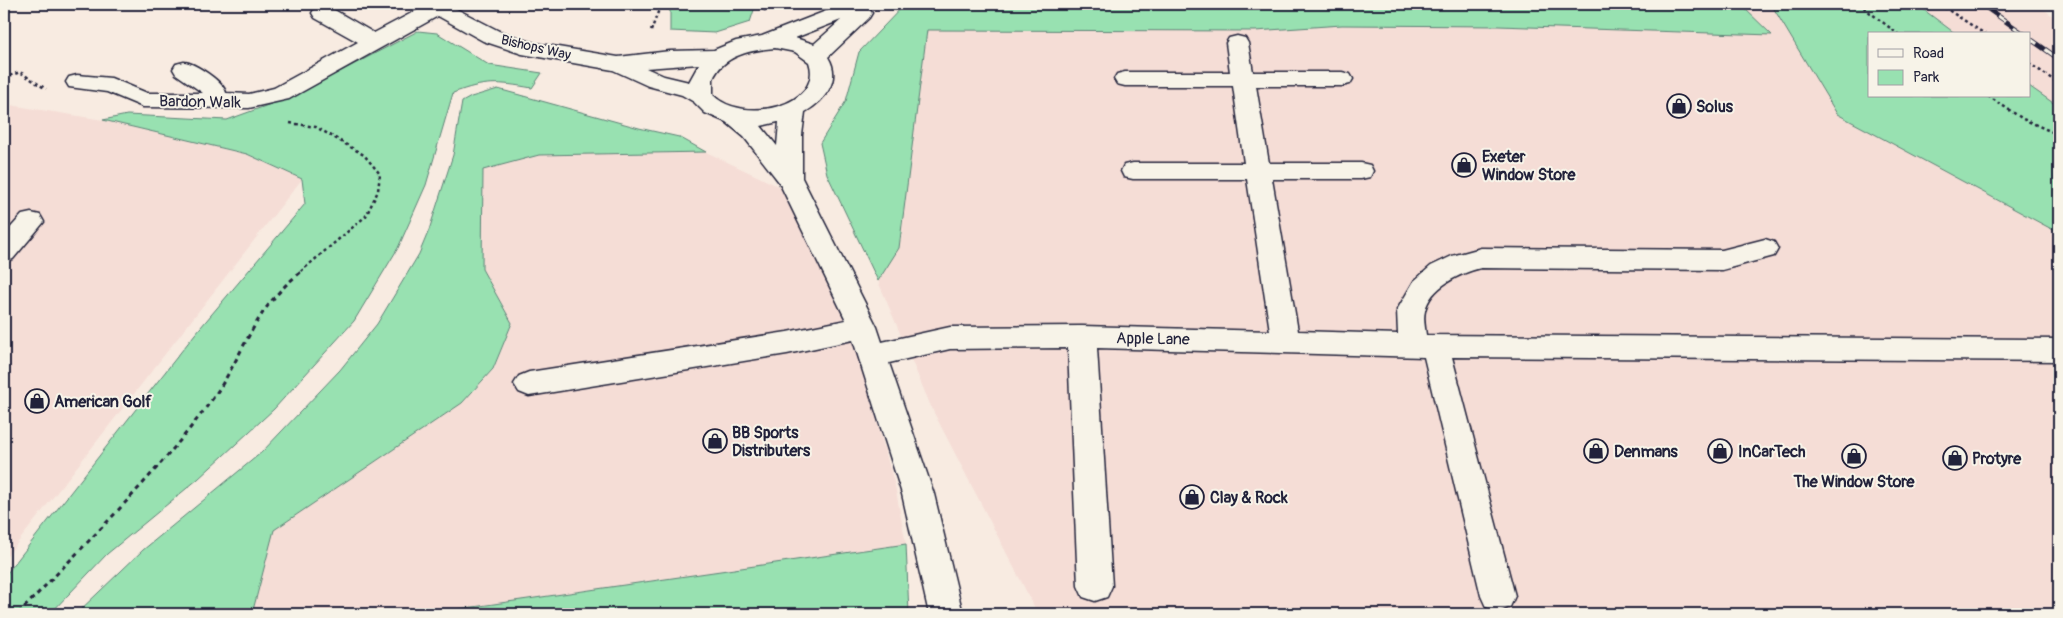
<svg xmlns="http://www.w3.org/2000/svg" width="2063" height="618" viewBox="0 0 2063 618" font-family="Pangolin,sans-serif">
  <style>
    .built { fill: #f5ddd6 }
    .green { fill: #98e1b1; stroke: #5d8276 }
    .lines { fill: none; stroke-linecap: round; stroke-linejoin: round }
    .minor-casing { stroke: #22223b; stroke-width: 3 }
    .path-far1 { stroke: #22223b; stroke-width: 2.5; stroke-dasharray: 3 3; stroke-linecap: butt }
    .path { stroke: #22223b; stroke-width: 3; stroke-dasharray: 4.5 4.5; stroke-linecap: butt }
    .minor { fill: #f7f3e8; fill-rule: evenodd }
    .rail-casing { stroke: #22223b; stroke-width: 5 }
    .rail { stroke: #f7f3e8; stroke-width: 3; stroke-dasharray: 10; stroke-linecap: butt }
    .labels { text-anchor: middle; stroke-width: 4; stroke-linejoin: round; paint-order: stroke }
    .far-street-label { font-size: 14px; fill: #22223b; stroke: #f7f3e8 }
    .street-label { font-size: 16px; fill: #22223b; stroke: #f7f3e8 }
    .poi-label { font-size: 16px; font-weight: bold; fill: #22223b; stroke: #f7f3e8; text-anchor: start }
  </style>
  <rect width="100%" height="100%" fill="#f8ebe1"/>
  <filter id="ink" filterUnits="userSpaceOnUse"><feTurbulence type="fractalNoise" baseFrequency=".02" numOctaves="2"/><feDisplacementMap in="SourceGraphic" scale="10" xChannelSelector="R" yChannelSelector="G"/><feConvolveMatrix kernelMatrix="1 2 1 2 8 2 1 2 1" color-interpolation-filters="sRGB"/></filter>
  <g filter="url(#ink)">
    <g class="built">
      <path d="M905,4H1773L1869,96L2059,215V614H1038L932,409L878,281L827,174L820,143L846,101L859,52Z"/>
      <path d="M1901,4H2037L2059,21V108L2029,88V34H1946Z"/>
      <path d="M4,104L103,120L247,154L302,179L4,560Z"/>
      <path d="M706,152L782,188L829,283L855,343L895,486L906,544L425,614H252L273,530L462,403L494,369L512,323L482,269L483,170L539,155Z"/>
    </g>
    <g class="green">
      <path d="M670,4H756L750,22L715,33L670,31Z"/>
      <path d="M905,4H1740L1772,35L1498,26L1342,25L1255,31L927,30L899,248L878,281L827,174L820,143L846,101L859,52Z"/>
      <path d="M1771,4H1916L1956,34H1869V96H2029V86L2059,107V233L1837,114Z"/>
      <path d="M418,31L437,33L489,65L542,73L532,88C498,82 485,81 453,93L426,185L398,248L354,321L274,409L198,479L107,554L50,614H4V577L195,334L305,204L302,179L247,154L103,120L127,115L227,120L293,96Z"/>
      <path d="M498,89L639,128L679,137L706,152L539,155L483,170L482,269L512,323L493,369L462,403L274,530L252,614H76L143,550L262,452L340,370L377,324L419,254L429,230L453,155L462,102L471,97Z"/>
      <path d="M906,544L909,614H425Z"/>
    </g>
    <g class="lines">
      <g class="minor-casing">
        <g id="minor">
          <path d="M422,4H447L499,31L534,43L618,57L670,51L714,50L736,41L762,36L844,4H872L869,9L872,13L869,18L828,57C842,79 825,101 805,112L802,135V178L877,327L882,342L950,327L1082,326L1270,331L1247,179H1133L1124,177L1121,171L1124,165L1133,163H1244L1233,86H1125L1117,84L1114,79L1117,74L1125,72H1230L1226,43L1229,38L1237,36L1245,38L1248,43L1253,72H1342L1350,74L1353,79L1350,84L1342,86H1256L1269,163H1361L1370,165L1373,171L1370,177L1361,179H1272L1298,331L1398,334L1397,310L1414,281L1431,266L1452,256L1481,248L1722,250L1765,239L1774,242L1778,249L1774,256L1722,270L1481,268C1460,273 1430,287 1425,311C1423,318 1425,327 1426,335L2059,339V361L1452,357L1515,596L1510,607L1498,612L1486,607L1481,596L1424,357L1097,348L1112,586L1107,597L1095,601L1083,597L1078,586L1068,348L950,349L889,363L934,494L963,614H929L902,494L853,340L787,354L529,396L519,392L514,384L519,376L529,372L787,332L846,320L779,182L744,137L726,122L705,113L694,102L682,95L648,86L613,70L522,54L483,41L438,16L289,99L249,108L143,107L107,92L69,87L66,82L69,77L77,75L111,78L147,93H203L176,74L173,69L176,64C176,64 184,62 184,62C194,62 225,83 226,93L249,94L274,88L358,42L315,18L312,13L315,8L323,7L331,8L374,33L423,7ZM841,20L814,44L795,38ZM775,48L795,52L809,62C824,106 743,125 713,95V79C723,55 751,50 775,48ZM699,64L689,82L664,76L646,68ZM778,122H779L777,146L761,126Z"/>
          <path d="M31,213L40,215L44,222L13,259L4,262V235L22,215Z"/>
        </g>
      </g>
      <g class="path-far1">
        <path d="M1859,4L1898,34"/>
        <path d="M1939,4L1985,34"/>
        <path d="M764,11L767,4"/>
        <path d="M651,31L661,4"/>
        <path d="M2029,63L2059,84"/>
        <path d="M4,78L20,72L46,89"/>
        <path d="M1988,96L2023,119L2059,135"/>
        <path d="M290,123L316,127L364,155L380,174L378,191L366,216L299,273"/>
      </g>
      <path class="path" d="M18,614C84,545 154,478 211,401C245,354 252,310 301,272"/>
      <use href="#minor" class="minor"/>
      <g class="rail-casing">
        <g id="rail">
          <path d="M1981,4L2024,34"/>
          <path d="M2029,38L2059,59"/>
        </g>
      </g>
      <use href="#rail" class="rail"/>
    </g>
  </g>
  <defs>
    <g id="shop-ring" transform="scale(1.25)"><circle r="9.5" fill="#f7f3e8" stroke="#22223b" stroke-width="1.5"/><path d="M-5-2.5h2.3a2.7 3.5 0 0 1 5.4 0H5L5.5 6h-11ZM-1.5-2.5h3a1.5 2.3 0 0 0-3 0Z" fill="#22223b"/></g>
  </defs>
  <g fill-rule="evenodd">
    <use href="#shop-ring" x="1679" y="106"/>
    <use href="#shop-ring" x="1464" y="165"/>
    <use href="#shop-ring" x="37" y="401"/>
    <use href="#shop-ring" x="715" y="441"/>
    <use href="#shop-ring" x="1596" y="451"/>
    <use href="#shop-ring" x="1720" y="451"/>
    <use href="#shop-ring" x="1854" y="456"/>
    <use href="#shop-ring" x="1955" y="458"/>
    <use href="#shop-ring" x="1192" y="497"/>
  </g>
  <g class="labels">
    <g class="far-street-label">
      <text transform="translate(536 47) rotate(13)" y="5">Bishops Way</text>
    </g>
    <g class="street-label">
      <text transform="translate(200 101) rotate(1)" y="6">Bardon Walk</text>
      <text transform="translate(1153 338) rotate(1)" y="6">Apple Lane</text>
    </g>
    <g class="poi-label">
      <text x="1696" y="112">Solus</text>
      <text x="1482" y="162">Exeter<tspan x="1482" dy="18">Window Store</tspan></text>
      <text x="54" y="407">American Golf</text>
      <text x="732" y="438">BB Sports<tspan x="732" dy="18">Distributers</tspan></text>
      <text x="1614" y="457">Denmans</text>
      <text x="1738" y="457">InCarTech</text>
      <text x="1972" y="464">Protyre</text>
      <text x="1854" y="487" text-anchor="middle">The Window Store</text>
      <text x="1210" y="503">Clay &amp; Rock</text>
    </g>
  </g>
  <rect width="2063" height="618" fill="none" stroke="#f7f3e8" stroke-width="20"/>
  <rect x="10" y="10" width="2043" height="598" fill="none" stroke="#22223b" stroke-width="2" filter="url(#ink)"/>
  <rect x="1868" y="32" width="162" height="65" fill="#f7f3e8" stroke="#a29fa3"/>
  <rect x="1878" y="49" width="25" height="8" fill="#f7f3e8" stroke="#a29fa3"/>
  <text x="1913" y="58" font-size="15" fill="#22223b">Road</text>
  <rect x="1878" y="70" width="25" height="15" fill="#98e1b1" stroke="#a29fa3"/>
  <text x="1913" y="82" font-size="15" fill="#22223b">Park</text>
</svg>
